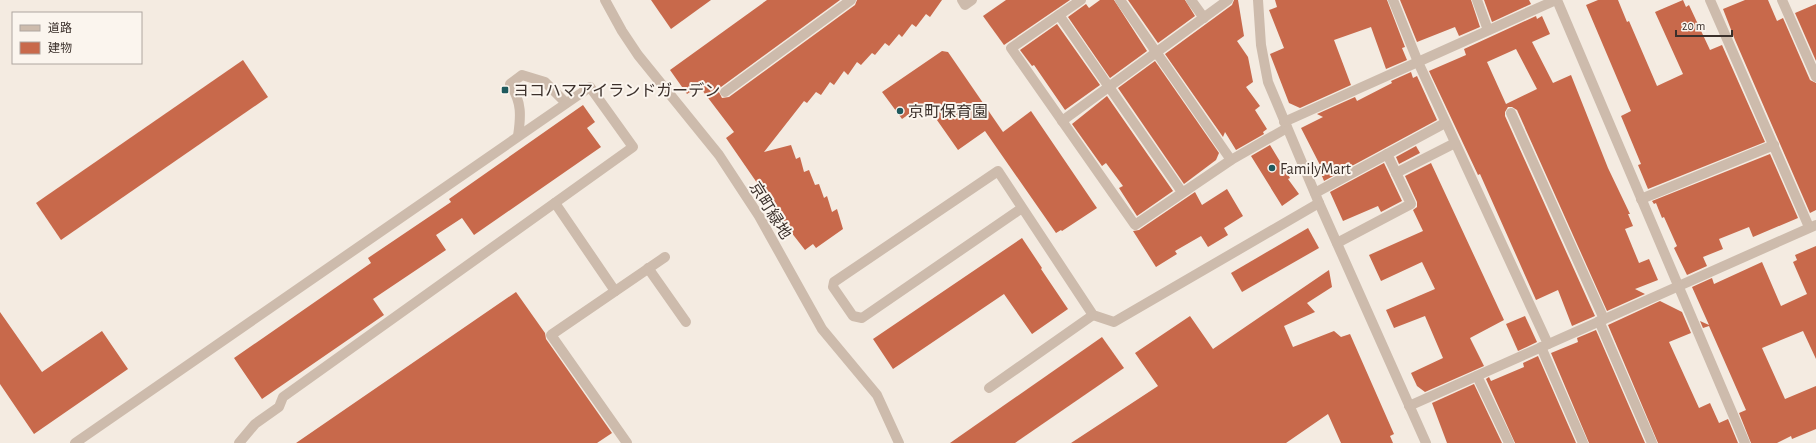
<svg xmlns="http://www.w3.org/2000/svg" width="1816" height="443" viewBox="0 0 1816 443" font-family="'Alegreya Sans','Noto Sans JP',sans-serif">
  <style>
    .building { fill: #c8694b; fill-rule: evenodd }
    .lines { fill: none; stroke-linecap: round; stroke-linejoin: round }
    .minor { stroke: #cdbbac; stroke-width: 10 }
    .poi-dot { fill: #1f5a5e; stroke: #fbf5ee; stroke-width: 1.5 }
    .labels { text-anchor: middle; stroke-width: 4; stroke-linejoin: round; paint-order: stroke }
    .poi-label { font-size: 16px; fill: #3b302b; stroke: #fbf5ee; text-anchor: start }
    .street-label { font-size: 16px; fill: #3b302b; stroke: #fbf5ee }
  </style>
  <rect width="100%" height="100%" fill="#f4ebe1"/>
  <g class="building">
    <path d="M651,0H711L671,29Z"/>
    <path d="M767,0H840L721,87L719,92L722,98L729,97L855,5L857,0H942L930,17L926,14L916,27L912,24L902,37L899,34L889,46L885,43L875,55L872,53L861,65L857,62L848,75L844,71L834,85L830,82L821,95L816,92L807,103L804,101L764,152L791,145L796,159L800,157L804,172L809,170L815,185L819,184L824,198L827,196L832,212L837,209L843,229L816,248L813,244L805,250L791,232L726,138L734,132L699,86L687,94L670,70Z"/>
    <path d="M1006,0H1070L1004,45L983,16Z"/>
    <path d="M1100,0H1114L1147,51L1110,78L1068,17L1086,4L1089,8Z"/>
    <path d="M1128,0H1185L1195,16L1158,43Z"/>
    <path d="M1234,0H1238L1244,36L1237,41L1248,57L1253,82L1246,87L1260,106L1255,110L1267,129L1263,132L1264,134L1236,150L1225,132L1223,137L1165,54L1232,5Z"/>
    <path d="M1275,0H1387L1405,47L1402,48L1407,60L1386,69L1371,27L1334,40L1351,85L1300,108L1289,103L1270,54L1284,48L1269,10L1277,7Z"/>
    <path d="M1400,0H1471L1480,27L1459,36L1455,27L1417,42Z"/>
    <path d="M1484,0H1529L1531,4L1492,22Z"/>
    <path d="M1598,0H1618L1627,22L1629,21L1657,86L1683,74L1655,12L1683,0L1686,7L1689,5L1710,50L1722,45L1765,142L1648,189L1638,165L1641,164L1621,116L1631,111L1586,5Z"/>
    <path d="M1745,0H1768L1777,21L1783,18L1810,80L1816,83V210L1810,213L1735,40L1723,9Z"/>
    <path d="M1816,4V61L1795,13Z"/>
    <path d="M1536,16L1537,19L1542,16L1550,34L1532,42L1553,83L1571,75L1608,168L1630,214H1628L1633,226L1625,229L1639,263L1649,259L1658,280L1635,289L1645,294L1607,311L1517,110L1512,107H1508L1505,112V116L1595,316L1572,326L1558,290L1536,300L1480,174L1478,175L1429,71L1466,55L1464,49ZM1516,49L1537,89L1506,104L1487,62Z"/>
    <path d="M1057,24L1100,85L1065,110L1034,65L1032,66L1020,50Z"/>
    <path d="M942,51L948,52L1003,132L1031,111L1097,208L1062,231L1061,230L1056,233L985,131L958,150L925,103L902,119L882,92Z"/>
    <path d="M243,60L268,97L61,240L36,203Z"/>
    <path d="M1155,61L1219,153L1216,160L1184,184L1118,88Z"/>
    <path d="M1411,72L1413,78L1417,76L1437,120L1324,181L1318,166L1320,165L1301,128L1323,117L1317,114L1355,97L1357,101L1392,83L1391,81Z"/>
    <path d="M1107,96L1173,191L1137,216L1119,188L1123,186L1106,163L1102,166L1072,124Z"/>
    <path d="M583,105L595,122L587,128L601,147L474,235L462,218L436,235L446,250L373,299L384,315L262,399L234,358L371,263L368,258L451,202L449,199Z"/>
    <path d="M1270,145L1290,178L1288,179L1299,194L1282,206L1251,156Z"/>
    <path d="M1416,146L1420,153L1399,164L1396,157Z"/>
    <path d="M1770,154L1798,218L1753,237L1749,227L1719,239L1723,249L1703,257L1707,266L1687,275L1674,248L1677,246L1664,217L1662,218L1656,203L1654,204L1652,201Z"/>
    <path d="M1384,163L1402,201L1381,212L1378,206L1343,221L1330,192Z"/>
    <path d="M1431,163L1504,320L1470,338L1484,366L1425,392L1417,386L1411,373L1443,358L1425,316L1394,328L1386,310L1435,289L1422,262L1381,281L1369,255L1423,231L1413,210L1417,207V202L1405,176Z"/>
    <path d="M1227,189L1243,216L1224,228L1228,235L1208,247L1201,236L1175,251L1177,254L1156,267L1133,231L1139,230L1195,192L1202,205Z"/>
    <path d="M1308,228L1319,248L1242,292L1231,273Z"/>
    <path d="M1022,238L1042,268L1041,269L1068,309L1032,334L1004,294L893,369L873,339Z"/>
    <path d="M1816,246V359L1803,331L1762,348L1785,399L1816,386V429L1792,439L1791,436L1777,443H1751L1739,413L1746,410L1709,326L1703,328L1700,321L1709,325L1692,287L1712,278L1714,284L1762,262L1781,306L1807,294L1793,262L1797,260L1795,255Z"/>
    <path d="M1329,270L1332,287L1307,303L1315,312L1284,326L1293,347L1334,331L1341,337L1350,334L1394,434L1390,436L1393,443H1341L1328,414L1286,443H1071L1158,386L1135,353L1190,316L1213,349Z"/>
    <path d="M516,292L545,333L546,339L612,433L597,443H296Z"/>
    <path d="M1660,301L1682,312L1691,333L1669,342L1699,408L1710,403L1719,423L1728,419L1738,443H1658L1608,325Z"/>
    <path d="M0,312L42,372L102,331L128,369L34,434L0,384Z"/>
    <path d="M1525,316L1537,342L1518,351L1506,324Z"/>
    <path d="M1596,330L1645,443H1589L1551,353L1578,342L1577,338Z"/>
    <path d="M1102,337L1124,368L1015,443H950Z"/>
    <path d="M1538,356L1576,443H1515L1486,379L1489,377L1491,381L1524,367L1523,363Z"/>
    <path d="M1474,384L1502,443H1447L1432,403Z"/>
  </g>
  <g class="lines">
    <g class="minor">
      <path d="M605,0L622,31L638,55L719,155L759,216L822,329L877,395L899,443"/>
      <path d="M962,0L965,5L972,0"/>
      <path d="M1081,0L1011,48L1135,225L1231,160L1287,128"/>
      <path d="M1120,0L1231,160"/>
      <path d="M1191,0L1204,18"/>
      <path d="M1258,0L1261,45L1268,82L1319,203L1426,443"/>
      <path d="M1393,0L1418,62L1548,344"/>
      <path d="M1477,0L1488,30"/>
      <path d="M1557,0L1745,443"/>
      <path d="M1710,0L1809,227"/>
      <path d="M1782,0L1816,77"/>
      <path d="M1059,15L1182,192"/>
      <path d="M725,92L851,0"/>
      <path d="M1511,113L1604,319"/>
      <path d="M1062,121L1228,0"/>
      <path d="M1284,122L1556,0"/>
      <path d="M518,136C521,116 522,102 510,84L522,75L545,82L566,103"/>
      <path d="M1396,173L1455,143"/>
      <path d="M1315,193L1445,123"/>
      <path d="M1641,199L1774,145"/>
      <path d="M555,203L615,291"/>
      <path d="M1022,208L862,318L853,316L833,287L834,282L998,171L1093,315L1114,322L1319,203"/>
      <path d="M1337,243L1411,204L1387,154"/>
      <path d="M648,268L686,322"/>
      <path d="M1599,321L1652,443"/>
      <path d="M1541,347L1583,443"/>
      <path d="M1477,376L1509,443"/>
      <path d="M989,388L1093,315"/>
      <path d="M1409,406L1816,225"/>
      <path d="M75,443L590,87L633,147L283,397L279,407L255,424L239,443"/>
      <path d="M627,443L551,335L665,257"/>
    </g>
  </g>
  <g class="poi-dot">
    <rect x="501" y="86" width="8" height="8" rx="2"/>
    <circle cx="900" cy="111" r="4"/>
    <circle cx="1272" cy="168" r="4"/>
  </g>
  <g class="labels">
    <g class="poi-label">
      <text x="513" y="96">ヨコハマアイランドガーデン</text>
      <text x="908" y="117">京町保育園</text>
      <text x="1280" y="174">FamilyMart</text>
    </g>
    <g class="street-label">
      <text transform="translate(771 210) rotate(58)" y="6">京町緑地</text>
    </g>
  </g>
  <rect x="12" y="12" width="130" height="52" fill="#fbf5ee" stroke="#aea6a0"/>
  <rect x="20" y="25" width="20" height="6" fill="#cdbbac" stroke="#aea6a0"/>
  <text x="48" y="32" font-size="12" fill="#3b302b">道路</text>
  <rect x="20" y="42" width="20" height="12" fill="#c8694b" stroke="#aea6a0"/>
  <text x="48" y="52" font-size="12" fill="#3b302b">建物</text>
  <path d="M1676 30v6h56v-6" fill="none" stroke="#3b302b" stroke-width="2"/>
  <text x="1682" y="30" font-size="12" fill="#3b302b" stroke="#fbf5ee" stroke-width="3" paint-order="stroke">20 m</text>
</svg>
